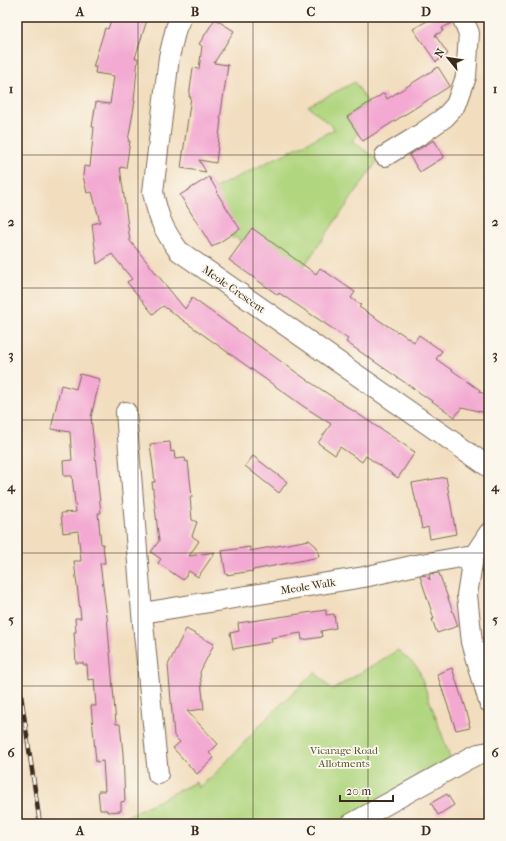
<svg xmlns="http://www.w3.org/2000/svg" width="506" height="841" viewBox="0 0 506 841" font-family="'IM FELL French Canon',serif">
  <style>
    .green { fill: #b1d680; stroke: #76804f }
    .building { fill: #f3a9d2 }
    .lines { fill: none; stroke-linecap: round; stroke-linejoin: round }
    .minor-casing { stroke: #7b6956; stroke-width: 22 }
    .minor { stroke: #fff; stroke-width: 20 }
    .rail-casing { stroke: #3b2a1e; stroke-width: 4.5 }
    .rail { stroke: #fbf7ec; stroke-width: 3; stroke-dasharray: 9; stroke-linecap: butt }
    .grid { fill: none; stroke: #3b2a1e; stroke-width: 1; stroke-opacity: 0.55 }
    .labels { text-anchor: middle; stroke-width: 3.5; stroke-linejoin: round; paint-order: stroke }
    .street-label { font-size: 11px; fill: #3b2a1e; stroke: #fbf7ec }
    .park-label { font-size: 11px; fill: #585536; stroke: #fbf7ec }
    .neatline { fill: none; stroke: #3b2a1e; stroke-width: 1.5 }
    .grid-label { font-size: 13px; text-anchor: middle; font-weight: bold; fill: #3b2a1e }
  </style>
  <rect width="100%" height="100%" fill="#fbf7ec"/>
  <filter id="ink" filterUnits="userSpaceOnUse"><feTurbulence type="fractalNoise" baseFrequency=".025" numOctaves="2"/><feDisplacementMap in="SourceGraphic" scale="8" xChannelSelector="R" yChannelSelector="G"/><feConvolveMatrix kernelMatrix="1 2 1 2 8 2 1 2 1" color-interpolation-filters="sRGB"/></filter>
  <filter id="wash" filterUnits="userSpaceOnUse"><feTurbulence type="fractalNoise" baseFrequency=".012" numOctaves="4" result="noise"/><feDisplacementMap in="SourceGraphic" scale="16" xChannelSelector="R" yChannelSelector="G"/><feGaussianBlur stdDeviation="0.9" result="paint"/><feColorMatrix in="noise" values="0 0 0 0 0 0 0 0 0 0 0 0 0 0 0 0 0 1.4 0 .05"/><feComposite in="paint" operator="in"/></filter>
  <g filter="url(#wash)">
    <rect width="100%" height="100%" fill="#f2debf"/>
    <g class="green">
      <path d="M355,82L368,103L347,117L358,134L352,141L378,160L304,266L243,242L235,237L233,239L230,236L240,229L209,198L218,193L215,188L335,129L308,106Z"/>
      <path d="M398,650L418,668L451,760L362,824H111L196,782L198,788L214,775L266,719L315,672L332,690Z"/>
    </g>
    <g id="blocks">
      <g class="building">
        <path d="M112,17H148L135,58H138L134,101H135L128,141H130L126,168L120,167L130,241L185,309L192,298L307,380L415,452L398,478L366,456L362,462L340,447L335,455L318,443L331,424L303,406L163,306L153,314L127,282L132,279L112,254L97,264L92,224L100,222L92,192L87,193L83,176L84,166L90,167L94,127H92L96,102L110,104L114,76L95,73L96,67H93L105,28L108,29Z"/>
        <path d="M434,17H451L452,23L442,28L443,31L435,35L448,54L436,62L413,29Z"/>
        <path d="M215,19L234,31L214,63L228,65L220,119H221L216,163L199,160L206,172L181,168L191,97H189L193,68L199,69L202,46L199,44Z"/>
        <path d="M438,67L450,86L363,141L347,117L384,93L387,99Z"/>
        <path d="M434,140L444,157L420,172L409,155Z"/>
        <path d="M209,177L218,192L217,193L240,229L212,247L180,195Z"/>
        <path d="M252,228L316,274L320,268L355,292L351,298L361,305L359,307L397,332L398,331L414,342L419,335L442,351L436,359L480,390L479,392L489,395L486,413L462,407L455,417L346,342L348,339L279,293L278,295L229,260Z"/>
        <path d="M80,374L100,379L91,417L101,513H98L101,544H103L105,563H100L107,617L116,724H120L123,754L125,801L121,802V811L107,812V810H100L98,791H105L103,761L96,762L91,706H96L94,679L88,680L87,665H84L83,663H76L74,632H76L75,618H81L74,561H81L78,531L63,533L61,513L76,512L72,476H64L63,461L72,460L70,432L51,429L61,385L76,389Z"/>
        <path d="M170,442L171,452L174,451L175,459L185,458L186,462L188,461L192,497H190L192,520L197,522L192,536L199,541L189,556L215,552L198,577L189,571L183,580L158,563L161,559L151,552L159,541L152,482H155L150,444Z"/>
        <path d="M253,456L287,482L279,493L245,466Z"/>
        <path d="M446,477L456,534L430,539L428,527L422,529L417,502H416L412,483Z"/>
        <path d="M309,540L317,547L319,557L253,570V571L226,575L222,551L250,547V551Z"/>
        <path d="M439,573L458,626L437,633L432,619H434L420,576L425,575L430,580L429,574Z"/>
        <path d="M326,610V615L334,614L336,628L321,631L322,637L302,640L301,633L271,638L272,642L233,649L230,633L239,631L238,623Z"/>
        <path d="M186,629L214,644L200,672L204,709L187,711L218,744L209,753L214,758L197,774L173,748L180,742L174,736L168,665Z"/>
        <path d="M452,668L465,708L470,727L456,730L437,674Z"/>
        <path d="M447,794L454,805L438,815L431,803Z"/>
      </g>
    </g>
  </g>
  <g filter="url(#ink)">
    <use href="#blocks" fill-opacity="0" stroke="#7b6956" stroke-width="1"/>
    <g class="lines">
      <g class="minor-casing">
        <g id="minor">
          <path d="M181,17L176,28L169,57L153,192C158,217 163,230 179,251L489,467"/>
          <path d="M385,156L421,134L445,117L456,105L466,77L469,33L462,17"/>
          <path d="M126,412L142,613L158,774"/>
          <path d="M489,533L473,557L467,595L472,642L489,702"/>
          <path d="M142,613L364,577L416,565L467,556L473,557"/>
          <path d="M351,824L468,759L478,754L489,752"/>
        </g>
      </g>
      <use href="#minor" class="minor"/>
      <g class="rail-casing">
        <path id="rail" d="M17,668L40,824"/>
      </g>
      <use href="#rail" class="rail"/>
    </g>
  </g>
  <path class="grid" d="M138,17V824M253,17V824M368,17V824M17,155H489M17,288H489M17,420H489M17,553H489M17,686H489"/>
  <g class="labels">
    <g class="street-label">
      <text transform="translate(234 289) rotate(35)" y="4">Meole Crescent</text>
      <text transform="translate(308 586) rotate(-9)" y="4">Meole Walk</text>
    </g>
    <g class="park-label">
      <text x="344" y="754">Vicarage Road<tspan x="344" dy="13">Allotments</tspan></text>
    </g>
  </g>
  <rect width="506" height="841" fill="none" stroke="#fbf7ec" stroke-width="44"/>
  <g transform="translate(448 58) rotate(300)" stroke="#fbf7ec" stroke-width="3" paint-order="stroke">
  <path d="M0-3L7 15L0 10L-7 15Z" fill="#3b2a1e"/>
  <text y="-6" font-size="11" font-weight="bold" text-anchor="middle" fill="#3b2a1e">N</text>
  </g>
  <path d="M340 795v6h53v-6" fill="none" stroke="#3b2a1e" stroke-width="2"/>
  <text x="346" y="795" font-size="12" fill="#3b2a1e" stroke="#fbf7ec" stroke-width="3" paint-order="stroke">20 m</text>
  <rect x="22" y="22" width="462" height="797" class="neatline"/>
  <g class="grid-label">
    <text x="80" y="16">A</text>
    <text x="195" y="16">B</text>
    <text x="311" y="16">C</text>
    <text x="426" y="16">D</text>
    <text x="11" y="93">1</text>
    <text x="495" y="93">1</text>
    <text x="11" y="226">2</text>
    <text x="495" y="226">2</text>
    <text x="11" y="359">3</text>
    <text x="495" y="359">3</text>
    <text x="11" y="491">4</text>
    <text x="495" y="491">4</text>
    <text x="11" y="624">5</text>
    <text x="495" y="624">5</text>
    <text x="11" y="757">6</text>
    <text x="495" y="757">6</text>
    <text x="80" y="835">A</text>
    <text x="195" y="835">B</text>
    <text x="311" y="835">C</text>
    <text x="426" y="835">D</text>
  </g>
</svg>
